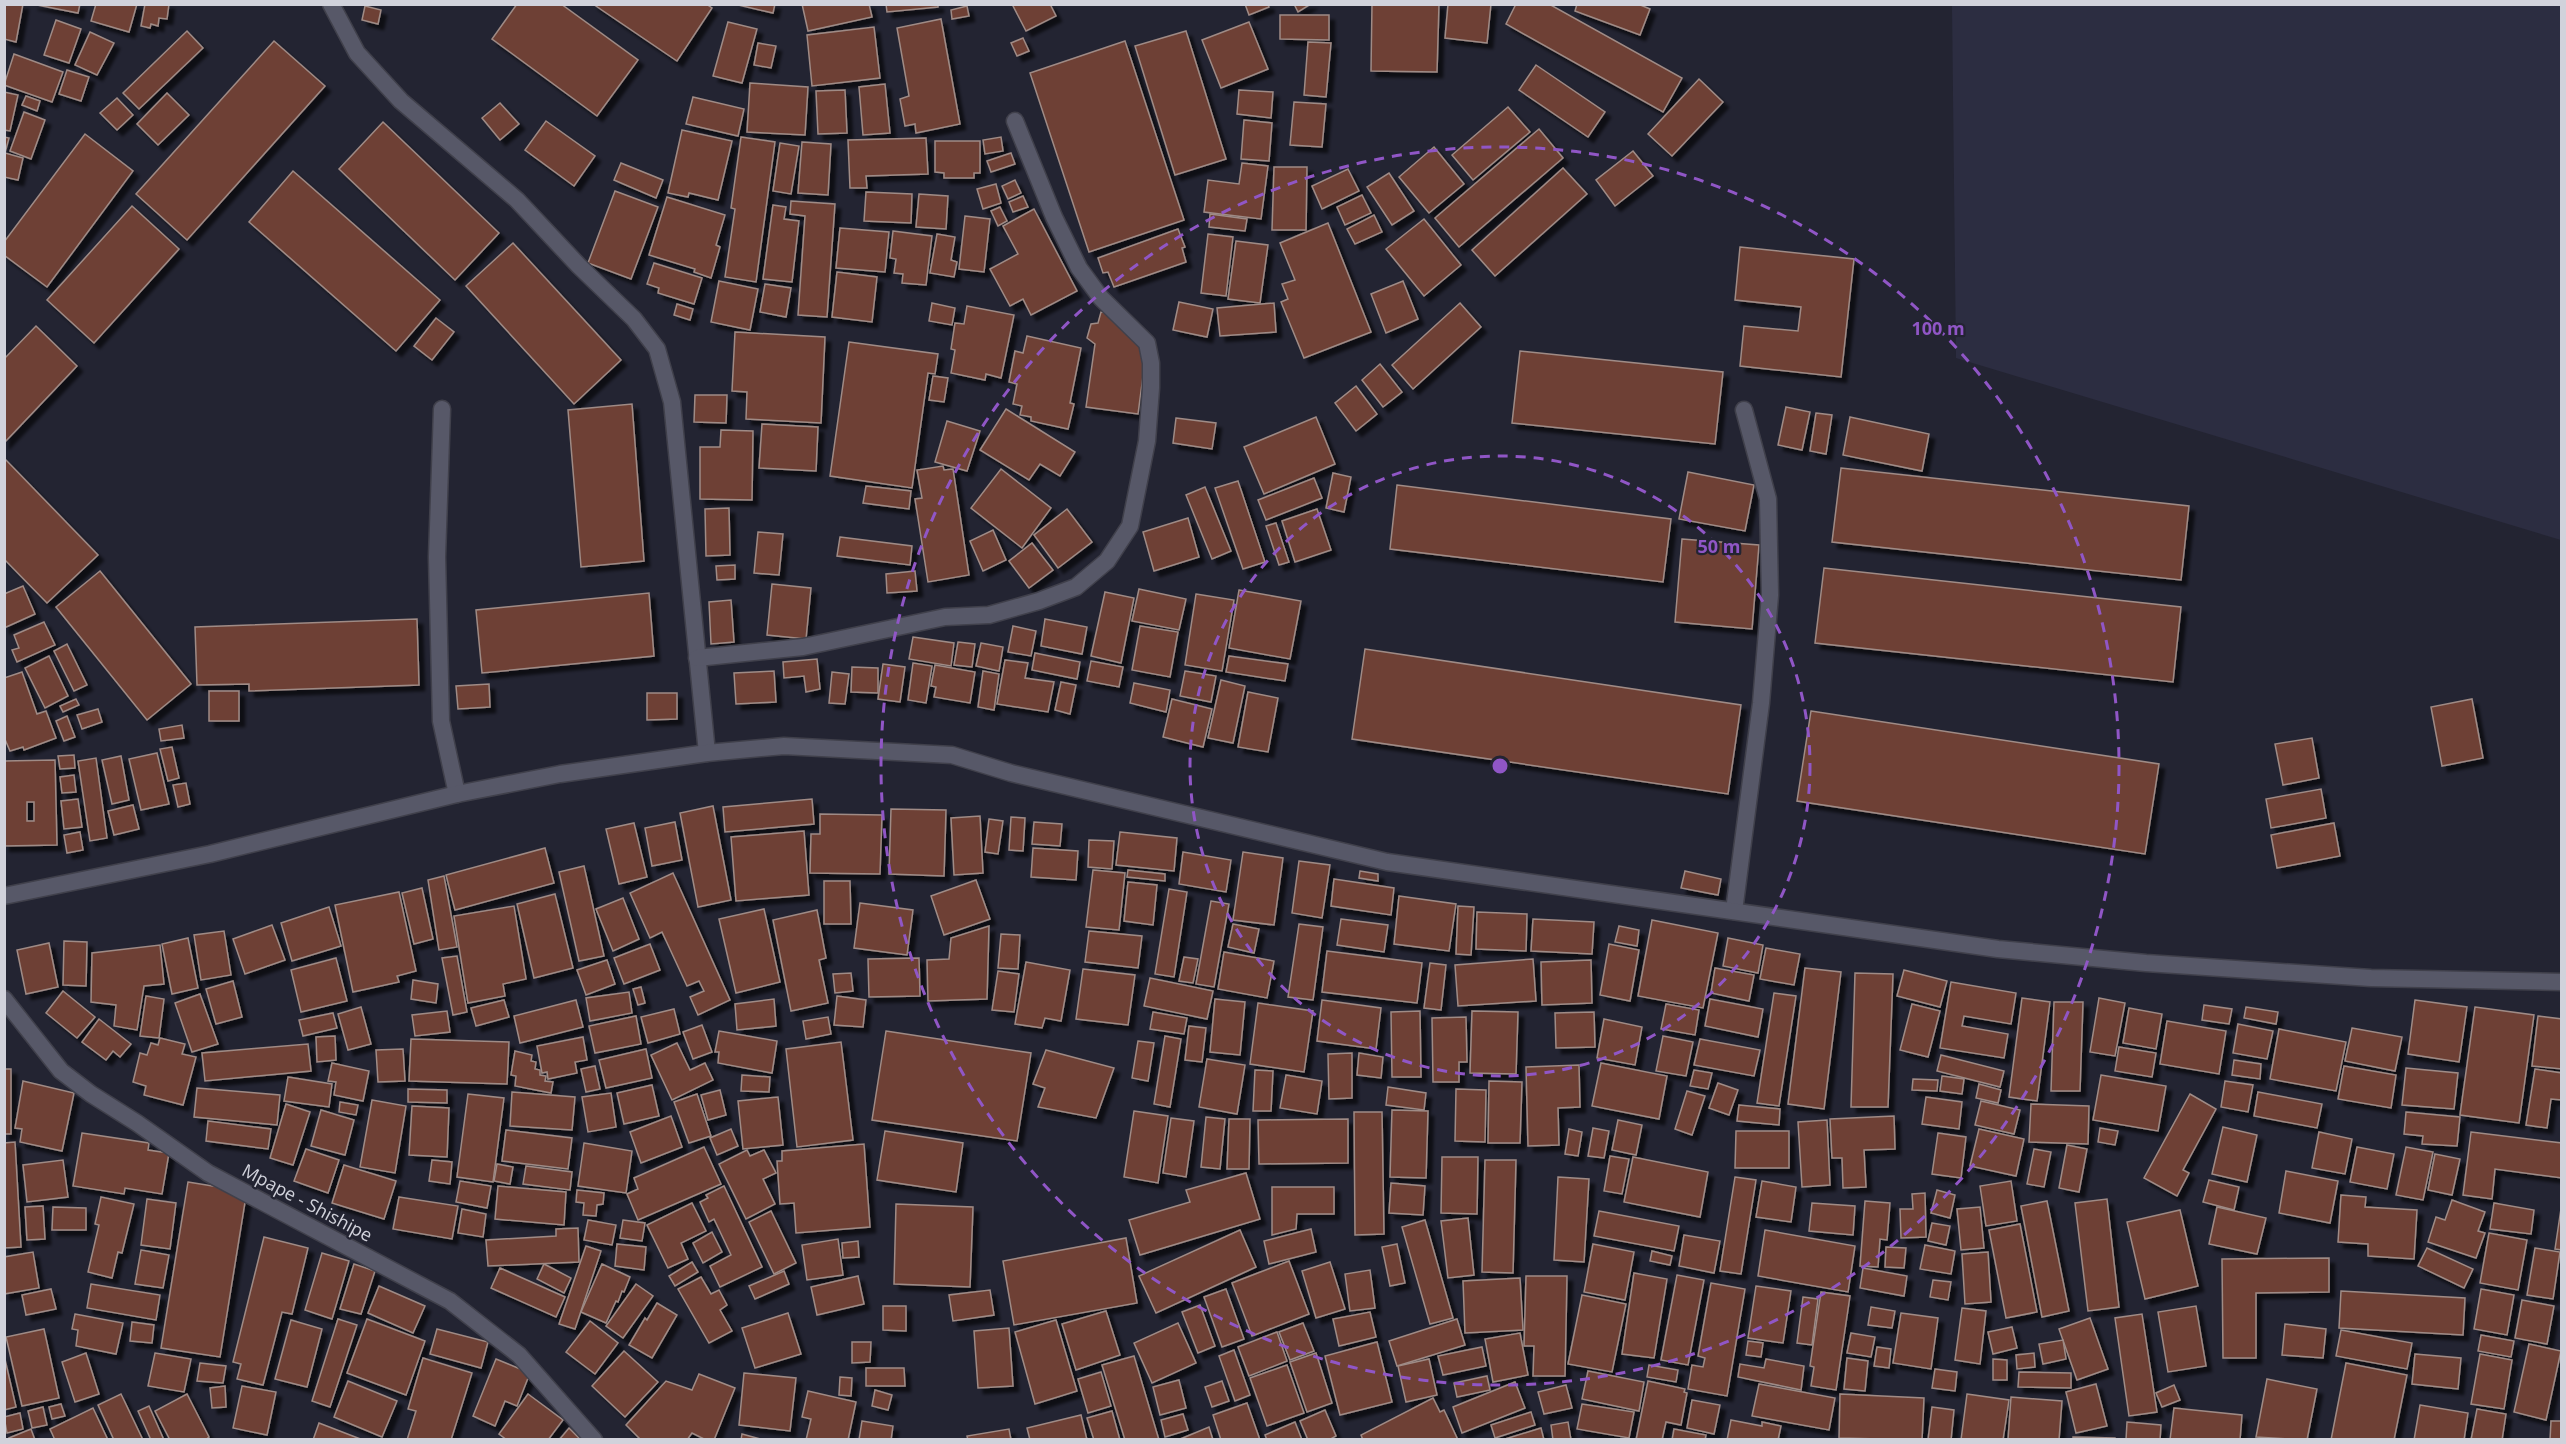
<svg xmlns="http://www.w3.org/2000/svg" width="2566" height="1444" viewBox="0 0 2566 1444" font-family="'Open Sans',sans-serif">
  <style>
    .built { fill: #2c2d41 }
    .building { fill: #6e4034; stroke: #9f8b86; stroke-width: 1.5; fill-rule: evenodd; filter: url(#shadow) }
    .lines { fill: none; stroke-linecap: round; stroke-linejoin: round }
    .service-casing { stroke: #40404b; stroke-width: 19 }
    .minor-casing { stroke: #40404b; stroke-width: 19 }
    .tertiary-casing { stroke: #40404b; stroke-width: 19 }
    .service { stroke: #575868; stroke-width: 16 }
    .minor { stroke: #575868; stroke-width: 16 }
    .tertiary { stroke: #575868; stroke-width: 16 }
    .ring { fill: none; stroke: #9056c6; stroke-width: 3; stroke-dasharray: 10 8 }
    .labels { text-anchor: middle; stroke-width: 4.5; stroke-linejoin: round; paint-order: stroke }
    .street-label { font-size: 18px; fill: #d1d2db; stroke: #232432 }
    .centre { fill: #9056c6; stroke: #232432; stroke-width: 3 }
    .ring-label { font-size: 18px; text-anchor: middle; font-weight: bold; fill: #9056c6; stroke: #232432; stroke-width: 4.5; stroke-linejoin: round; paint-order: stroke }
  </style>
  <defs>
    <filter id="shadow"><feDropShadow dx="5.5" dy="5.5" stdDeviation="1.5" flood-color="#0009"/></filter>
  </defs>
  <rect width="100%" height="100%" fill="#232432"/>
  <path class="built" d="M1952,5H2561V540L1956,358Z"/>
  <g class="building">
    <path d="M4,4H23L16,42L4,39Z"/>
    <path d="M32,4H80L78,13Z"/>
    <path d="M96,4H137L129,32L91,21Z"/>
    <path d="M145,4H169L167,19L159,18L158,26L151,24L150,28L141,26Z"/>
    <path d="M517,4H561L638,60L597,116L492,39Z"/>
    <path d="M593,4H706L712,8L677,61Z"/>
    <path d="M734,4H775L773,13Z"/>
    <path d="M802,4H869L872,17L808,31Z"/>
    <path d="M886,4H938V7L887,12Z"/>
    <path d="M1012,4H1050L1056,16L1026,31Z"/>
    <path d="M1245,4H1268L1269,7L1249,15Z"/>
    <path d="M1294,4H1311L1298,12Z"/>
    <path d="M1372,4H1439L1437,72L1371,71Z"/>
    <path d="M1448,4H1491L1487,43L1445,38Z"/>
    <path d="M1516,4H1549L1682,78L1663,112L1506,24Z"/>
    <path d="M1577,4H1638L1650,9L1640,35L1575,11Z"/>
    <path d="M365,6L381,10L378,24L362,20Z"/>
    <path d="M967,6L969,16L952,19L951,10Z"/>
    <path d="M1280,15H1329V40L1280,39Z"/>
    <path d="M941,19L960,124L916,133L915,124L905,126L900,99L909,96L897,28Z"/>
    <path d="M56,20L81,29L69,63L44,55Z"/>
    <path d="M728,22L757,29L742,83L713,76Z"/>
    <path d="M1249,22L1268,69L1221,88L1202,40Z"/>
    <path d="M874,27L880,78L812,86L807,35Z"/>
    <path d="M187,31L203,48L139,109L123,93Z"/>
    <path d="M1186,31L1226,159L1175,175L1135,46Z"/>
    <path d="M90,32L114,43L97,75L75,65Z"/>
    <path d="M1023,38L1029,51L1017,56L1011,43Z"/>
    <path d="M274,41L325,86L187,240L136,194Z"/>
    <path d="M1125,41L1184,220L1089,252L1030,73Z"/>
    <path d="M1308,42L1331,43L1326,97L1304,95Z"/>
    <path d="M758,43L776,46L771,68L754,65Z"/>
    <path d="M14,54L63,72L52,102L4,85Z"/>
    <path d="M1536,65L1605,112L1588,137L1519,90Z"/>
    <path d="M67,70L89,77L81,101L59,94Z"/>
    <path d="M1699,79L1723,102L1672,156L1648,134Z"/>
    <path d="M750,83L808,87L805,135L747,132Z"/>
    <path d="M885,84L890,133L863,135L859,87Z"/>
    <path d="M845,90L847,133L818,134L816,91Z"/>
    <path d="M1239,90L1273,92L1271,118L1237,114Z"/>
    <path d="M4,92L18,95L10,131L4,130Z"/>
    <path d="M167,93L189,115L158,145L137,124Z"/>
    <path d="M26,96L40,101L37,111L22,105Z"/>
    <path d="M693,97L744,109L738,136L686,124Z"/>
    <path d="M117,98L133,115L117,130L100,113Z"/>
    <path d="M1294,102L1326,104L1322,147L1290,145Z"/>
    <path d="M500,103L519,124L500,140L482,118Z"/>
    <path d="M1508,107L1530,132L1473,180L1452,155Z"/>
    <path d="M24,112L45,120L31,159L10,151Z"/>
    <path d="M1244,120L1272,123L1269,161L1241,159Z"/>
    <path d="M546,121L595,156L574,186L525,150Z"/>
    <path d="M383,122L499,233L455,280L339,169Z"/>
    <path d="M1539,129L1563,158L1459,247L1435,218Z"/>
    <path d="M682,130L732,141L718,200L689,193L688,197L668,193Z"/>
    <path d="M85,134L133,171L47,287L4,255V242Z"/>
    <path d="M4,137L9,138L5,153L23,158L18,180L4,177Z"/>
    <path d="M741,137L775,142L756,282L725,277L735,209L731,208Z"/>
    <path d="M1001,137L1003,151L985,154L983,140Z"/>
    <path d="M926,138L928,174L866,176L867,188H850L848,140Z"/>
    <path d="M935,141H980V173H974V178H944V173L935,172Z"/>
    <path d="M802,142L831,144L828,195L798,193Z"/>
    <path d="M780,143L799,146L791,194L773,191Z"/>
    <path d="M1434,147L1464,184L1429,213L1399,177Z"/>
    <path d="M1633,151L1653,176L1615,206L1596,180Z"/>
    <path d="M1011,153L1015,164L991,172L987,161Z"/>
    <path d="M621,163L663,180L656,198L614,180Z"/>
    <path d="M1242,163L1268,166L1261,219L1204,212L1208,180L1239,184Z"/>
    <path d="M1274,167H1307L1306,230H1272Z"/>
    <path d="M1563,168L1587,194L1495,276L1472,250Z"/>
    <path d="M1348,169L1359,191L1322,209L1312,186Z"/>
    <path d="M293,171L440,300L396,351L249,222Z"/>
    <path d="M1389,173L1414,211L1392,225L1367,187Z"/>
    <path d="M1015,180L1021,193L1008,199L1002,186Z"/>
    <path d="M996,184L1001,203L983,209L977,189Z"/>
    <path d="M615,191L658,207L631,279L588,263Z"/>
    <path d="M866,192L912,194L911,223L864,221Z"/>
    <path d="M919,194L948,196L946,229L916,227Z"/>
    <path d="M1362,195L1371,213L1345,225L1337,207Z"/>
    <path d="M1023,196L1028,207L1013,212L1009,202Z"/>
    <path d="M667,197L725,215L716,245L720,247L711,278L694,272L695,269L649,255Z"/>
    <path d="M791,201L835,204L827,317L798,315L805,216L790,214Z"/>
    <path d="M773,205L786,207L784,219L799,221L792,282L763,279Z"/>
    <path d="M132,206L179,249L94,343L47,300Z"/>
    <path d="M1000,207L1007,221L998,226L991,211Z"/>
    <path d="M1034,209L1077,291L1031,315L1023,299L1010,306L990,269L1018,254L1003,226Z"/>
    <path d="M1210,214L1247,219L1245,231L1209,227Z"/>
    <path d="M1374,215L1382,232L1355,244L1347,229Z"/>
    <path d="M965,216L990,219L984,272L959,269Z"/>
    <path d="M1424,219L1461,265L1424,296L1386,249Z"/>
    <path d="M1328,223L1371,332L1304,358L1281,302L1288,299L1282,284L1295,280L1280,243Z"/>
    <path d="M840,228L889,232L885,272L836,268Z"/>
    <path d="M1178,229L1185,247L1182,248L1186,262L1114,287L1108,272L1103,273L1098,258Z"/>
    <path d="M893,231L932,236L926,285L902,283L903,274L894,273L896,259L890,258Z"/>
    <path d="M937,234L955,237L951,260L957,262L954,277L930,273Z"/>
    <path d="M1208,234L1233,237L1226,296L1201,293Z"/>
    <path d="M1236,241L1268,245L1260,303L1228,299Z"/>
    <path d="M513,243L621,360L574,404L466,286Z"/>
    <path d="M1740,247L1854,259L1841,377L1740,366L1744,326L1798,331L1801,307L1735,300Z"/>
    <path d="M654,263L702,278L694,304L658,293L659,288L647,284Z"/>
    <path d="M837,272L877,277L872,322L832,317Z"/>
    <path d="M719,281L758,289L750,330L711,322Z"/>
    <path d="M1403,281L1418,319L1386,333L1371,294Z"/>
    <path d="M765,284L791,288L786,317L760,312Z"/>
    <path d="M1179,302L1213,309L1207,337L1173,330Z"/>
    <path d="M932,303L955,308L952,325L929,321Z"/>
    <path d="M1274,303L1276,332L1220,336L1217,308Z"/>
    <path d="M1460,303L1481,327L1413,389L1392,365Z"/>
    <path d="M677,304L693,309L690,320L674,315Z"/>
    <path d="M967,306L1014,315L1001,378L986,374L985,380L951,373L955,350L951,349L955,323L964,324Z"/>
    <path d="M1101,312L1117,314L1146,353L1138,414L1086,407L1095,344L1087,338L1091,324L1098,323Z"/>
    <path d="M436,318L454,332L432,360L414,346Z"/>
    <path d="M36,326L77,366L4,443V359Z"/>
    <path d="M735,332L825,337L821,423L746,419L747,392L732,391Z"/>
    <path d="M1027,336L1081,348L1070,403L1074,404L1068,429L1031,421V417L1020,415L1022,406L1013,404L1017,384L1009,382L1015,351L1023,353Z"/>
    <path d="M849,342L938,354L935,374L928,373L912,488L830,476Z"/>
    <path d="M1520,351L1723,372L1715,444L1512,423Z"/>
    <path d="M1380,364L1402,392L1383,407L1362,380Z"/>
    <path d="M933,376L948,378L944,402L929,400Z"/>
    <path d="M1356,386L1377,414L1356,431L1335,403Z"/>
    <path d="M695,395H727L726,423L694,422Z"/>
    <path d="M632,404L644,561L581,567L568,410Z"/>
    <path d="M1786,407L1810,412L1802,450L1778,445Z"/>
    <path d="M1006,409L1075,452L1060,476L1040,464L1029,480L980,450Z"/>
    <path d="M1816,413L1832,415L1826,454L1810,451Z"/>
    <path d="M1316,417L1335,464L1264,494L1244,447Z"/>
    <path d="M1850,417L1929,434L1922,471L1843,455Z"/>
    <path d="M1176,418L1216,423L1212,449L1173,443Z"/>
    <path d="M947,421L980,431L967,471L935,462Z"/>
    <path d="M762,424L818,427L816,471L759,468Z"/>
    <path d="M721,430L753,431L752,500L700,499V447H720Z"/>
    <path d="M6,460L98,555L47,603L4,559V462Z"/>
    <path d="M943,466L944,470L953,469L969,575L928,582L915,499L922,498L917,470Z"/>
    <path d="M1841,468L2189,506L2181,580L1832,542Z"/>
    <path d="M1001,469L1051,508L1022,548L971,508Z"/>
    <path d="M1688,472L1754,485L1745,531L1679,519Z"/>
    <path d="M1333,473L1351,477L1344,512L1326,508Z"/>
    <path d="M1314,478L1322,498L1266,520L1258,500Z"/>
    <path d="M1238,481L1265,562L1243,569L1215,488Z"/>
    <path d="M1397,485L1671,519L1663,582L1390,549Z"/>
    <path d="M866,486L911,491L909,509L863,503Z"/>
    <path d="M1205,487L1231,551L1212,559L1186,495Z"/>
    <path d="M729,508L730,555L706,556L705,509Z"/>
    <path d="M1067,509L1092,542L1058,568L1034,535Z"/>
    <path d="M1317,509L1331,550L1295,562L1282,521Z"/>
    <path d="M1188,518L1199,557L1154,571L1143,532Z"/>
    <path d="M1276,523L1289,562L1279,565L1266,526Z"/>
    <path d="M993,530L1006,560L983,571L970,541Z"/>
    <path d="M758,532L783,534L779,575L754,573Z"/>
    <path d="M840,537L912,546L910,565L837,556Z"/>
    <path d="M1682,539L1759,545L1752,629L1675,622Z"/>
    <path d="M1032,543L1053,570L1029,588L1009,561Z"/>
    <path d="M735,565V579L717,580L716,566Z"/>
    <path d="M1824,568L2181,607L2173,682L1815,643Z"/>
    <path d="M100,571L191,684L147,720L56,607Z"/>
    <path d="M915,571L917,591L887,593L886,574Z"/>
    <path d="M772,584L811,588L806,639L767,635Z"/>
    <path d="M23,586L35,614L4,628V594Z"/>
    <path d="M1139,589L1186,599L1179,630L1132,621Z"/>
    <path d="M1239,590L1301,601L1290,659L1229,648Z"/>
    <path d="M1105,592L1134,598L1121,663L1091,656Z"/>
    <path d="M649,593L654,656L482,673L476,610Z"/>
    <path d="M1196,594L1234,600L1222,671L1185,665Z"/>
    <path d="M731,600L734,642L711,644L709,602Z"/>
    <path d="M417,619L419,685L249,691V684L197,685L195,627Z"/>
    <path d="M1045,619L1087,627L1082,654L1041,646Z"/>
    <path d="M44,622L55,645L17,662L12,650L19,648L14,635Z"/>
    <path d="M1013,626L1036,631L1031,656L1008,652Z"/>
    <path d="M1140,626L1178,632L1170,677L1132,670Z"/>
    <path d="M913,637L954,643L951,666L909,659Z"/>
    <path d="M958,642L975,644L972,667L954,665Z"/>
    <path d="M981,643L1003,647L999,671L976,666Z"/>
    <path d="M67,644L87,685L74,691L54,651Z"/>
    <path d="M1365,649L1741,705L1728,794L1352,739Z"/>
    <path d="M1035,653L1080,662L1077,679L1032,670Z"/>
    <path d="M49,656L68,696L45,708L25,668Z"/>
    <path d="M1229,656L1288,664L1285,681L1226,672Z"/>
    <path d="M817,659L820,689L806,692L804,676L784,678L783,662Z"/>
    <path d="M1005,660L1028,663L1025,678L1054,682L1048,712L997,704Z"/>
    <path d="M1091,661L1123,667L1119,687L1087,681Z"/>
    <path d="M913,663L932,666L926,703L908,700Z"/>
    <path d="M883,664L905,667L900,702L878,699Z"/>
    <path d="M935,665L975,672L970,703L934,697L936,687L931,686Z"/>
    <path d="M852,667L878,668V693L851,692Z"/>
    <path d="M774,671L776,702L736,704L734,673Z"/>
    <path d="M983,671L999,674L994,710L978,707Z"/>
    <path d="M1185,671L1216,676L1211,702L1180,696Z"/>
    <path d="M22,672L37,714L46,711L56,738L24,750L23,747L10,751L4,737V678Z"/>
    <path d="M832,672L849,674L845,704L829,703Z"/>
    <path d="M1221,680L1245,686L1233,743L1208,738Z"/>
    <path d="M1061,682L1076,685L1070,714L1055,710Z"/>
    <path d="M1134,683L1170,690L1166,712L1130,703Z"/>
    <path d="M489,684L490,707L458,709L456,686Z"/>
    <rect x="209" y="691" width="30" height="30"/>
    <path d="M1248,692L1278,698L1268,752L1238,747Z"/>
    <path d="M647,693H677V719L647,720Z"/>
    <path d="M76,699L79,705L63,712L60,706Z"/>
    <path d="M1172,699L1212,709L1203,747L1163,737Z"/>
    <path d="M2472,699L2483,758L2442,766L2431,707Z"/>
    <path d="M98,709L102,722L82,729L77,715Z"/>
    <path d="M1811,711L2159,764L2145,854L1797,801Z"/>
    <path d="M67,716L75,737L64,741L56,721Z"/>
    <path d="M182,725L184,738L161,741L159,729Z"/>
    <path d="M2312,738L2319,778L2283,785L2275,744Z"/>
    <path d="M172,747L179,778L168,781L160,749Z"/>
    <path d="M157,753L169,804L141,810L129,759Z"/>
    <path d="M74,755L75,768L60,769L58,756Z"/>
    <path d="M121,756L129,800L112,804L102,760Z"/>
    <path d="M96,758L107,838L90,841L78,761Z"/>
    <path d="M55,760L57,845L4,846V761ZM27,802H34V821H27Z"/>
    <path d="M74,775L76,792L62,793L60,777Z"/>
    <path d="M186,783L190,804L178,807L173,785Z"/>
    <path d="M2321,789L2326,818L2271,828L2266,799Z"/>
    <path d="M78,799L82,827L64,829L61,801Z"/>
    <path d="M812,799L814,824L725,832L723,807Z"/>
    <path d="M133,805L139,829L114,835L108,811Z"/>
    <path d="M713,806L731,900L698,907L680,813Z"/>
    <path d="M891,809L946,810L944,876L889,874Z"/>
    <path d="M820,814L882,815L880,874L810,873L811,834H820Z"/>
    <path d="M980,816L983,873L954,875L951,818Z"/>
    <path d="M1011,817L1025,818L1023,851L1009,850Z"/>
    <path d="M989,819L1003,821L998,854L985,852Z"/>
    <path d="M675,822L682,860L652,866L645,828Z"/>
    <path d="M1034,822L1062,824L1060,846L1032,844Z"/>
    <path d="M634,823L647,877L619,884L606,829Z"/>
    <path d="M2334,823L2340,856L2277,868L2271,835Z"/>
    <path d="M804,831L809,895L736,901L731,837Z"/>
    <path d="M80,832L83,850L67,853L64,835Z"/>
    <path d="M1120,832L1177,838L1174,871L1116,865Z"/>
    <path d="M1089,840L1114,841L1112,869L1088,867Z"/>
    <path d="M545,848L554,883L455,910L446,875Z"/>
    <path d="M1033,848L1078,851L1076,880L1031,877Z"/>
    <path d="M1183,852L1231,860L1226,892L1179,884Z"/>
    <path d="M1243,852L1283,858L1274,925L1233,920Z"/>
    <path d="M1299,861L1330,865L1322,918L1292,913Z"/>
    <path d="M584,866L604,956L579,961L559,872Z"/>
    <path d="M1093,870L1125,873L1119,930L1086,927Z"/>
    <path d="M1128,870L1165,874V881L1127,877Z"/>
    <path d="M1360,871L1378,874V881L1359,878Z"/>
    <path d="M1685,871L1721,879L1718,895L1681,888Z"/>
    <path d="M673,873L730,1000L698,1015L690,997L704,991L699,981L687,986L662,932L650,938L630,893Z"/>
    <path d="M444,876L457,947L439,950L428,880Z"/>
    <path d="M1334,879L1394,888L1391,915L1331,906Z"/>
    <path d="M976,880L990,919L944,935L931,896Z"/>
    <path d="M824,881H850L851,924H824Z"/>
    <path d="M1128,882L1157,885L1153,925L1124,921Z"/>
    <path d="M422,888L433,939L414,944L402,893Z"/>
    <path d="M1169,889L1187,892L1174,977L1155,974Z"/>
    <path d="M399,892L416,971L397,976L399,982L353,992L335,905Z"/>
    <path d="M555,894L573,968L534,978L517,904Z"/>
    <path d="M1399,896L1456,904L1449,951L1394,944Z"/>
    <path d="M623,898L639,939L613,951L596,909Z"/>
    <path d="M1211,901L1229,904L1214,987L1196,984Z"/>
    <path d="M860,903L913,910L907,955L854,948Z"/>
    <path d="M514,906L526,979L503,984L505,996L468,1003L454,916Z"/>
    <path d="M1458,906L1474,907L1471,955L1456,954Z"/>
    <path d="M329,907L341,946L292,961L281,923Z"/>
    <path d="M764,909L780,982L736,993L719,919Z"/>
    <path d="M817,910L826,958L819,960L828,1003L791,1011L773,920Z"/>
    <path d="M1477,912L1527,914L1526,951L1476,949Z"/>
    <path d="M1341,919L1388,925L1384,952L1337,945Z"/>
    <path d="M1533,919L1594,922L1592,954L1531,951Z"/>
    <path d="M1652,920L1718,933L1703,1008L1638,996Z"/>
    <path d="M1233,924L1259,929L1254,953L1228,947Z"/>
    <path d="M1299,924L1323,927L1313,1000L1288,997Z"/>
    <path d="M272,925L285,960L245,974L233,939Z"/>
    <path d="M989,926L987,999L928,1001L927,960L949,959L951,938Z"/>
    <path d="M1619,926L1639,930L1637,946L1615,942Z"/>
    <path d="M224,931L231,975L201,980L194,935Z"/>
    <path d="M1089,931L1142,936L1138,968L1085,962Z"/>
    <path d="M1001,934L1020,935L1018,969L998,968Z"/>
    <path d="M188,938L198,988L172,994L162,944Z"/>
    <path d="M1728,938L1763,945L1758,973L1723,966Z"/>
    <path d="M64,941L87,942L86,986L63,985Z"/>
    <path d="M49,943L58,987L26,994L17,950Z"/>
    <path d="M650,944L660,970L624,984L614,958Z"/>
    <path d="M1609,944L1639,950L1630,1001L1600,995Z"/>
    <path d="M160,945L164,984L144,986L137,1030L114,1026L116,1005L91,1002L92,953Z"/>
    <path d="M1766,948L1800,954L1794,985L1760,979Z"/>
    <path d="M1327,951L1422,963L1417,1003L1322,992Z"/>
    <path d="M1224,952L1274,961L1267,998L1218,989Z"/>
    <path d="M457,956L467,1012L453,1015L442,958Z"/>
    <path d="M1184,957L1198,959L1193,983L1179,981Z"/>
    <path d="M336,958L347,1001L301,1012L291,970Z"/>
    <path d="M919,958L920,996L869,997L868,959Z"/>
    <path d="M1533,959L1536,1001L1458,1006L1455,965Z"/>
    <path d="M607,960L615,984L586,995L577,970Z"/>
    <path d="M1591,960L1592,1003L1542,1005L1541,962Z"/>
    <path d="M1026,962L1070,970L1061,1021L1045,1018L1042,1028L1015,1024Z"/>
    <path d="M1430,963L1446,965L1441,1010L1424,1008Z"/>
    <path d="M1715,968L1754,975L1749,1001L1711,993Z"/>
    <path d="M1805,968L1841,972L1824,1109L1788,1104Z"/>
    <path d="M1083,969L1135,975L1128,1025L1076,1019Z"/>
    <path d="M1904,970L1947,981L1940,1007L1897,996Z"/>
    <path d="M998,971L1019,974L1014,1012L992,1010Z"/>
    <path d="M851,973L853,991L835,993L833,974Z"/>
    <path d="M1855,973L1893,974L1888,1107H1851Z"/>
    <path d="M1150,978L1213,991L1207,1019L1144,1006Z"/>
    <path d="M413,980L438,984L436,1003L411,999Z"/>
    <path d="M233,981L242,1017L216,1024L206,989Z"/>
    <path d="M1951,982L2016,993L2011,1024L1964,1016L1962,1026L2008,1034L2004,1058L1940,1048Z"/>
    <path d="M641,987L645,1003L638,1005L633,989Z"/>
    <path d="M63,991L95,1017L77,1038L46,1013Z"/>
    <path d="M629,992L632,1013L590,1021L586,998Z"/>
    <path d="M1774,993L1796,996L1779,1106L1757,1103Z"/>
    <path d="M200,994L218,1044L192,1052L175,1003Z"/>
    <path d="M146,996L164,999L159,1038L140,1036Z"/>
    <path d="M837,996L866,1000L863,1027L834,1025Z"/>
    <path d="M2022,998L2050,1002L2037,1101L2009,1097Z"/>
    <path d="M2099,998L2125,1003L2115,1056L2090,1052Z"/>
    <path d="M774,999L776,1026L737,1030L735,1004Z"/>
    <path d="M1215,999L1245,1002L1240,1055L1210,1052Z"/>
    <path d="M1710,999L1763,1009L1758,1037L1705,1026Z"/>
    <path d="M504,1000L509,1017L476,1026L471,1008Z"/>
    <path d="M576,1000L583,1027L520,1043L514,1016Z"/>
    <path d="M1322,1000L1381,1008L1376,1049L1317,1041Z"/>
    <path d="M2415,1000L2467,1007L2459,1062L2408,1054Z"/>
    <path d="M2054,1002H2083L2080,1091H2051Z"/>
    <path d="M1258,1003L1313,1011L1304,1072L1250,1064Z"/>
    <path d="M1666,1004L1699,1010L1695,1035L1661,1029Z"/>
    <path d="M1912,1004L1940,1011L1928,1057L1900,1050Z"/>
    <path d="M2204,1005L2232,1009L2229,1024L2202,1020Z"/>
    <path d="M361,1007L371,1044L348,1050L338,1014Z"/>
    <path d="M2246,1007L2278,1012L2276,1024L2244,1018Z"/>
    <path d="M2475,1007L2534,1015L2519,1123L2460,1115Z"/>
    <path d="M2129,1008L2162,1014L2156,1049L2123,1043Z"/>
    <path d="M674,1009L680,1034L648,1043L641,1017Z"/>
    <path d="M447,1011L450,1032L415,1036L412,1015Z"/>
    <path d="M1420,1011L1421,1077H1392L1391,1012Z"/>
    <path d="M1472,1011L1518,1012L1516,1074L1470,1073Z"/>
    <path d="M1153,1012L1187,1018L1184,1034L1150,1029Z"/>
    <path d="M1594,1012L1595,1047L1556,1048L1555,1013Z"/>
    <path d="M333,1013L337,1028L303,1036L299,1020Z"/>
    <path d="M636,1016L641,1044L595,1053L589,1026Z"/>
    <path d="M2538,1016L2562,1019V1069L2532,1066Z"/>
    <path d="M828,1017L831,1034L806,1039L803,1021Z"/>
    <path d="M1466,1017L1467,1062H1459V1082H1433L1432,1018Z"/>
    <path d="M99,1019L131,1044L120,1057L113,1051L106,1060L82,1042Z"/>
    <path d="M1604,1019L1642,1027L1635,1065L1597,1058Z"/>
    <path d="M2167,1021L2226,1031L2219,1074L2160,1064Z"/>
    <path d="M2238,1024L2273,1031L2267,1059L2233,1053Z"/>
    <path d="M702,1025L712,1052L693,1059L683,1032Z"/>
    <path d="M1189,1026L1206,1028L1202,1062L1185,1060Z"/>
    <path d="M2352,1028L2402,1037L2395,1071L2345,1061Z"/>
    <path d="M2279,1029L2346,1042L2336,1091L2270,1079Z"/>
    <path d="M719,1031L777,1041L772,1073L718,1063L719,1052H715Z"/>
    <path d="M886,1031L1031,1053L1017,1141L872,1120Z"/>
    <path d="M335,1036L336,1060L317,1062L316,1037Z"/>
    <path d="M1165,1036L1181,1039L1170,1107L1154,1104Z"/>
    <path d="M1663,1036L1693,1042L1686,1076L1656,1071Z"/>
    <path d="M583,1037L587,1060L575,1062L577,1073L548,1079L547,1072L542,1073L537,1046Z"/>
    <path d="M160,1038L185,1044L182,1054L196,1057L183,1105L144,1095L146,1086L133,1082L140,1053L147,1055L151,1043L158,1045Z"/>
    <path d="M411,1039L509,1042L507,1084L409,1081Z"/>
    <path d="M1700,1039L1760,1050L1754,1076L1694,1065Z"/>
    <path d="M1138,1041L1154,1043L1148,1081L1132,1078Z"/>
    <path d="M841,1042L853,1140L797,1147L786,1049Z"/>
    <path d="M677,1043L690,1070L705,1063L713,1080L672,1100L651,1055Z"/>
    <path d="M308,1044L311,1071L205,1081L202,1053Z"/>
    <path d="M2119,1047L2156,1053L2152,1077L2115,1071Z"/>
    <path d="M403,1049L405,1081L378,1082L376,1050Z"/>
    <path d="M646,1049L652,1078L606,1088L599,1060Z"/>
    <path d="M1046,1050L1114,1068L1096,1118L1038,1107L1045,1088L1033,1084Z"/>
    <path d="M515,1051L532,1055L531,1061L536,1062L535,1069L540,1070V1075L546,1076L545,1081L553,1082L551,1093L515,1086L516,1076L511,1075Z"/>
    <path d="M1352,1053V1098L1329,1099L1328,1054Z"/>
    <path d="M1359,1053L1383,1057L1381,1078L1357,1075Z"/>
    <path d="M1941,1055L2004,1071L2000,1087L1937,1071Z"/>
    <path d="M1207,1059L1245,1065L1237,1114L1199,1107Z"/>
    <path d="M2234,1060L2261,1064L2260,1079L2232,1075Z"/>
    <path d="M332,1063L369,1071L363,1101L334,1095L336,1082L328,1081Z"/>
    <path d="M1601,1063L1667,1076L1659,1119L1592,1106Z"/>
    <path d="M1579,1065L1580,1107L1558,1108L1559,1145L1528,1146L1526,1067Z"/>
    <path d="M595,1066L600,1089L586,1092L581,1069Z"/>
    <path d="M2344,1066L2396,1075L2391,1108L2338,1099Z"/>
    <path d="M2406,1068L2458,1073L2454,1109L2402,1105Z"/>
    <rect x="4" y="1069" width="7" height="65"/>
    <path d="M2535,1069L2562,1073V1100L2551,1099L2547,1128L2526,1125Z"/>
    <path d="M1255,1070L1273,1071L1271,1111H1253Z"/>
    <path d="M1694,1070L1712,1073L1708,1089L1690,1086Z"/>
    <path d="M742,1075L770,1077L769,1092L741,1091Z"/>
    <path d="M1286,1075L1322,1081L1317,1114L1280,1108Z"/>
    <path d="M2101,1075L2166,1086L2158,1131L2093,1120Z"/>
    <path d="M1942,1076L1964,1079L1962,1094L1940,1091Z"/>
    <path d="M288,1077L332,1084L329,1107L284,1101Z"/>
    <path d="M1913,1079L1938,1080L1937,1091L1912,1090Z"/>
    <path d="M23,1081L74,1093L62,1151L20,1142L22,1129L15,1128Z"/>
    <path d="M1489,1081L1522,1082L1520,1143H1488Z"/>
    <path d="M2225,1081L2253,1085L2248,1112L2221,1107Z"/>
    <path d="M1718,1083L1738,1090L1729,1115L1709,1108Z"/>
    <path d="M1979,1084L2001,1090L1998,1103L1976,1098Z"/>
    <path d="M652,1085L659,1116L624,1124L617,1093Z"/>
    <path d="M1388,1087L1426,1093L1424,1110L1386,1105Z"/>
    <path d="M197,1088L280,1095L277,1125L194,1117Z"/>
    <path d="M408,1089L447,1090V1103L408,1102Z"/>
    <path d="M1456,1089L1486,1090L1485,1142L1455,1141Z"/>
    <path d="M720,1090L726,1115L708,1120L701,1095Z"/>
    <path d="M1687,1091L1705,1096L1692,1135L1675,1129Z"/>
    <path d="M512,1092L575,1097L572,1130L510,1126Z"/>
    <path d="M2258,1092L2322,1104L2317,1128L2254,1116Z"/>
    <path d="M611,1093L616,1127L588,1132L582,1097Z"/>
    <path d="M468,1094L504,1098L493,1182L457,1177Z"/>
    <path d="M697,1094L711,1136L689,1143L674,1102Z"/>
    <path d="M2190,1094L2216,1109L2183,1170L2189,1173L2177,1196L2144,1178Z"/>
    <path d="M778,1097L783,1145L743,1149L738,1101Z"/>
    <path d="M1926,1097L1962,1102L1959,1129L1922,1124Z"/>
    <path d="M372,1100L406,1106L395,1173L360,1167Z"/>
    <path d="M1981,1101L2020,1110L2014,1134L1975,1125Z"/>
    <path d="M340,1102L358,1105L356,1115L339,1112Z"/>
    <path d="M286,1104L310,1112L293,1165L270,1158Z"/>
    <path d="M2031,1104L2089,1106L2088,1144L2029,1142Z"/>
    <path d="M1739,1105L1780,1109L1779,1125L1737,1121Z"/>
    <path d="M412,1106L449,1108L447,1157L409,1155Z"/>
    <path d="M321,1110L354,1120L345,1155L311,1146Z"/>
    <path d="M1392,1110L1428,1111L1426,1178L1390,1177Z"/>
    <path d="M1134,1111L1168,1116L1158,1183L1124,1177Z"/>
    <path d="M1354,1112H1382L1384,1234L1355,1235Z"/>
    <path d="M2406,1112L2460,1117L2457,1146L2422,1144L2423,1136L2404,1134Z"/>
    <path d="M671,1116L682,1147L641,1163L630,1132Z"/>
    <path d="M1894,1116L1895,1149L1864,1150L1866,1187L1843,1188L1842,1158H1832L1830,1119Z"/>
    <path d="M1206,1117L1225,1119L1220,1169L1201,1167Z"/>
    <path d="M1171,1118L1194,1121L1186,1177L1163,1173Z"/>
    <path d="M1229,1119H1250L1249,1169H1227Z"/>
    <path d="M1348,1119V1163L1259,1164L1258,1120Z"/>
    <path d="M1618,1120L1642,1125L1636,1155L1612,1150Z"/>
    <path d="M1827,1120L1830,1185L1802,1187L1798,1122Z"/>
    <path d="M208,1121L271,1129L268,1149L206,1141Z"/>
    <path d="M2223,1127L2257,1135L2247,1182L2212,1174Z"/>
    <path d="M1593,1128L1609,1131L1604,1158L1588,1156Z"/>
    <path d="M2100,1128L2118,1131L2115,1145L2098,1142Z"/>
    <path d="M731,1129L738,1146L717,1155L710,1138Z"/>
    <path d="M1569,1129L1582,1132L1578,1156L1565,1154Z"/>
    <path d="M1979,1129L2024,1139L2016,1176L1970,1166Z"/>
    <path d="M506,1130L572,1138L568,1169L502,1161Z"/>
    <path d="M885,1131L963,1143L956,1192L877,1180Z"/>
    <path d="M1736,1131H1789V1168H1735Z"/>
    <path d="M2319,1132L2352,1139L2345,1174L2312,1168Z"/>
    <path d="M2471,1132L2562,1143V1178L2495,1169L2492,1199L2463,1195Z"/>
    <path d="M82,1133L149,1143L148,1150L169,1153L162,1194L125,1188L124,1194L73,1186Z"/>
    <path d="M1938,1133L1966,1137L1961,1178L1932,1174Z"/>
    <path d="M15,1142L21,1247L4,1248V1143Z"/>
    <path d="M584,1143L632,1151L626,1193L578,1186Z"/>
    <path d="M864,1144L870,1227L796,1233L794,1203L780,1204L777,1161H782V1151Z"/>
    <path d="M2067,1145L2087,1149L2079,1192L2059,1188Z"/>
    <path d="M704,1147L721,1184L638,1220L627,1194L638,1189L634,1178Z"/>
    <path d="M2357,1147L2394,1154L2387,1189L2350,1182Z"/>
    <path d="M2406,1147L2433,1152L2423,1200L2396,1195Z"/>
    <path d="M306,1149L339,1160L328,1193L294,1181Z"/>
    <path d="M2034,1149L2051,1152L2044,1187L2027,1184Z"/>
    <path d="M747,1150L750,1156L764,1150L776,1173L763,1179L775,1204L746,1219L719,1164Z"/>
    <path d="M2435,1154L2460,1159L2452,1195L2428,1190Z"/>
    <path d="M1610,1156L1629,1159L1622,1194L1604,1191Z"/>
    <path d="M1442,1157H1478L1477,1214L1441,1213Z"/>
    <path d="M1633,1157L1708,1172L1700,1217L1624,1202Z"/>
    <path d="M63,1160L68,1197L27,1202L23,1165Z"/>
    <path d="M432,1160L452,1162L450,1184L429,1181Z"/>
    <path d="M1485,1160H1516L1513,1273L1482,1272Z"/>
    <path d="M497,1164L513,1167L510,1184L494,1181Z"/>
    <path d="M344,1165L396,1181L384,1219L332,1203Z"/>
    <path d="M526,1166L572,1172L570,1190L523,1184Z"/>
    <path d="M2286,1171L2338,1181L2330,1223L2279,1213Z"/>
    <path d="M1246,1173L1260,1219L1140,1255L1129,1220L1190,1202L1186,1190Z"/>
    <path d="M1558,1177L1589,1179L1584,1262L1554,1260Z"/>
    <path d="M1735,1177L1756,1180L1741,1274L1720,1271Z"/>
    <path d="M2209,1180L2239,1187L2234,1210L2203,1202Z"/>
    <path d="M460,1181L491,1186L487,1208L456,1202Z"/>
    <path d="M1762,1181L1796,1187L1791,1222L1756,1217Z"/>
    <path d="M2011,1181L2017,1221L1986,1226L1980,1186Z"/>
    <path d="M188,1182L231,1189L246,1196L220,1357L161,1348Z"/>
    <path d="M1391,1183L1425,1186L1423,1215L1389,1213Z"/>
    <path d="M498,1186L566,1192L564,1225L495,1219Z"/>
    <path d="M724,1186L762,1267L720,1287L710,1266L731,1255L714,1219L709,1222L700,1202L708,1198L706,1195Z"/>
    <path d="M1272,1187H1334V1214H1297L1296,1229L1272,1235Z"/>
    <path d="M577,1190L604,1193L603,1204L597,1205L596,1216L583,1215L584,1203L576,1202Z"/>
    <path d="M1937,1190L1955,1195L1950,1218L1931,1213Z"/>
    <path d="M1925,1193L1926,1237L1901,1238L1900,1209H1913L1912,1194Z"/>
    <path d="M2341,1195L2366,1197L2365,1207L2417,1210L2414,1259L2368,1256V1244L2338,1242Z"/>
    <path d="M101,1197L134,1204L122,1253L118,1252L112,1278L88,1272L99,1225L95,1224Z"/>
    <path d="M399,1197L458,1206L452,1239L393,1229Z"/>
    <path d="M147,1199L176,1203L170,1249L141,1245Z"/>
    <path d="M2107,1199L2119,1307L2088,1311L2075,1203Z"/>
    <path d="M2452,1200L2485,1212L2478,1231L2485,1233L2476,1258L2428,1242L2436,1217L2445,1220Z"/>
    <path d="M1865,1201L1890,1203L1887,1240L1880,1239L1878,1267L1860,1266Z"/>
    <path d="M2047,1201L2069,1311L2042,1317L2021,1206Z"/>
    <path d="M2562,1202V1250L2555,1249Z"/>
    <path d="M692,1203L706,1231L681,1243L688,1259L668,1268L647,1225Z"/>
    <path d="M1812,1203L1855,1206L1853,1235L1809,1231Z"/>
    <path d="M2494,1203L2534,1210L2531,1234L2490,1229Z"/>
    <path d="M896,1204L973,1207L970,1287L894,1284Z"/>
    <path d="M43,1206L45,1239L27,1240L25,1207Z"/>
    <path d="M53,1207L86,1208V1230H52Z"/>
    <path d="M1980,1207L1984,1248L1961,1250L1957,1209Z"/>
    <path d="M2217,1207L2266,1218L2257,1254L2209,1244Z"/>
    <path d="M462,1209L486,1214L483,1237L458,1233Z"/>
    <path d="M2180,1210L2198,1286L2145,1299L2127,1222Z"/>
    <path d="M771,1211L796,1263L774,1274L749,1222Z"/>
    <path d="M1599,1211L1679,1226L1674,1251L1594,1236Z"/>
    <path d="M1468,1218L1474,1275L1448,1278L1441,1221Z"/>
    <path d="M588,1220L616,1225L612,1245L584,1240Z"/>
    <path d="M623,1220L645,1223L642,1241L620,1238Z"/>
    <path d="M1425,1220L1453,1318L1430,1324L1402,1227Z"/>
    <path d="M1932,1223L1950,1226L1946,1245L1928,1241Z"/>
    <path d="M2020,1224L2037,1312L2006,1318L1989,1230Z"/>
    <path d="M578,1228L579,1262L488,1266L486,1240L556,1236V1229Z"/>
    <path d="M1311,1229L1316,1252L1269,1264L1264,1241Z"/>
    <path d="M1240,1230L1256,1267L1156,1313L1139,1276Z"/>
    <path d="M1765,1230L1855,1246L1848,1292L1758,1276Z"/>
    <path d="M712,1232L722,1252L703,1263L693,1243Z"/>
    <path d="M2489,1233L2527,1240L2518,1290L2480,1283Z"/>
    <path d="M1684,1235L1720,1241L1714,1273L1679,1266Z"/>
    <path d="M264,1237L308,1248L292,1314L282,1312L263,1385L237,1379L241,1364L233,1362Z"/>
    <path d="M1126,1238L1137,1303L1014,1325L1003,1261Z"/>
    <path d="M838,1239L843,1275L807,1280L802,1245Z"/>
    <path d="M858,1241L859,1257L843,1258L842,1243Z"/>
    <path d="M617,1244L646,1247L644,1270L615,1266Z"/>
    <path d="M1397,1244L1405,1283L1390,1286L1382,1247Z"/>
    <path d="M1593,1244L1634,1252L1625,1300L1584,1292Z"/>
    <path d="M1925,1245L1955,1251L1951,1274L1920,1269Z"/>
    <path d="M586,1246L601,1251L575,1329L559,1324Z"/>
    <path d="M1886,1247L1906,1248L1904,1268L1885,1267Z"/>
    <path d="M2427,1248L2473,1269L2464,1288L2418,1266Z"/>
    <path d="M2535,1248L2560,1252L2553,1299L2527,1295Z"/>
    <path d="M141,1250L169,1255L163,1288L135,1284Z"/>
    <path d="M1652,1251L1672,1256L1670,1265L1650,1261Z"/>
    <path d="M33,1252L39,1288L4,1294V1257Z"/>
    <path d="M1988,1252L1991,1302L1965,1304L1962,1254Z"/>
    <path d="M322,1253L349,1261L332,1319L305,1310Z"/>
    <path d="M2329,1258V1292L2256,1293V1358H2223L2222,1259Z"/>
    <path d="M1289,1261L1309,1314L1252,1336L1232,1283Z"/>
    <path d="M692,1262L698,1272L675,1286L669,1276Z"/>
    <path d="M1330,1262L1345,1309L1316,1318L1302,1271Z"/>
    <path d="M354,1264L375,1271L361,1314L340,1309Z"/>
    <path d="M544,1264L571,1278L564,1293L537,1279Z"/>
    <path d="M602,1264L630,1277L624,1292L622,1291L618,1302L616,1301L606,1323L581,1312Z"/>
    <path d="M500,1268L565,1297L556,1317L491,1288Z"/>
    <path d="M1863,1268L1907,1276L1904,1296L1860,1288Z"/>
    <path d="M1370,1270L1375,1308L1350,1311L1345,1274Z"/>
    <path d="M784,1271L789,1284L755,1299L749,1286Z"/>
    <path d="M1634,1273L1667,1279L1654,1358L1622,1354Z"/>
    <path d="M1677,1275L1704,1280L1688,1365L1661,1360Z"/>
    <path d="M858,1276L864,1304L817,1315L811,1287Z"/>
    <path d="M1526,1276H1567L1565,1376H1533L1534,1346H1524Z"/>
    <path d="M701,1277L711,1294L719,1290L727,1305L720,1310L732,1331L709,1343L678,1289Z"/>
    <path d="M1520,1278L1523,1330L1465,1333L1463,1281Z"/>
    <path d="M1933,1280L1951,1282L1948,1300L1930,1297Z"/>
    <path d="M1711,1283L1745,1289L1727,1396L1688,1389L1692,1365L1703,1367L1705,1358L1698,1356Z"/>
    <path d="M91,1284L160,1295L156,1320L87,1308Z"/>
    <path d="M636,1284L653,1296L623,1338L606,1326Z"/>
    <path d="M379,1286L425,1306L413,1333L368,1313Z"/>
    <path d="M1756,1286L1791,1291L1783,1343L1748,1338Z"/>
    <path d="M51,1289L56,1309L26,1315L22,1295Z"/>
    <path d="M1226,1289L1244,1339L1222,1347L1204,1297Z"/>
    <path d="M2481,1289L2514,1295L2507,1335L2474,1329Z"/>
    <path d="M990,1290L994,1315L953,1321L949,1295Z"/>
    <path d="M2341,1291L2465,1298L2463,1335L2339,1328Z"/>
    <path d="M1821,1292L1850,1296L1836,1390L1811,1386L1814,1367L1810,1366Z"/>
    <path d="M1582,1295L1626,1304L1612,1372L1568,1364Z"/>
    <path d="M1803,1297L1818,1299L1812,1345L1797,1343Z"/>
    <path d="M2522,1300L2554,1306L2547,1344L2515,1338Z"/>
    <path d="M657,1303L677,1315L652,1358L629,1345L645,1318L647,1320Z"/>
    <path d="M1200,1305L1215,1346L1198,1353L1182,1312Z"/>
    <path d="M883,1306H906V1331L883,1330Z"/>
    <path d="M2196,1306L2206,1366L2168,1372L2158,1312Z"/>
    <path d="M1871,1307L1895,1311L1892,1328L1868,1325Z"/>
    <path d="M1962,1308L1986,1311L1980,1364L1955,1360Z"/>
    <path d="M1106,1311L1120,1355L1076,1370L1062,1324Z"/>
    <path d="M1370,1312L1376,1337L1339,1346L1333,1319Z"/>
    <path d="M788,1313L801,1354L755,1368L742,1328Z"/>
    <path d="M1901,1313L1938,1318L1931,1369L1893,1363Z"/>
    <path d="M75,1314L123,1323L116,1354L76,1346L78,1330L72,1329Z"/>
    <path d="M2142,1314L2157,1412L2129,1416L2115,1318Z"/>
    <path d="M2090,1318L2108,1369L2077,1380L2059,1329Z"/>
    <path d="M338,1319L357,1325L330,1407L312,1401Z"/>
    <path d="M367,1319L425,1341L406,1395L347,1373Z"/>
    <path d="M1457,1319L1465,1345L1397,1366L1389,1341Z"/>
    <path d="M291,1320L322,1329L307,1387L275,1379Z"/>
    <path d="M1056,1320L1077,1391L1035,1404L1015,1332Z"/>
    <path d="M590,1321L618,1343L595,1374L566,1352Z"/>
    <path d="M132,1322L154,1325L152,1343L130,1341Z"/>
    <path d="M1178,1323L1196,1363L1152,1383L1134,1343Z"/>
    <path d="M1303,1323L1314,1351L1290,1360L1279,1332Z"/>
    <path d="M2285,1324L2326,1329L2323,1358L2282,1355Z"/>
    <path d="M2012,1327L2017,1348L1993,1354L1988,1332Z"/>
    <path d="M1009,1328L1013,1386L978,1388L974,1331Z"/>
    <path d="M44,1329L59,1398L22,1406L6,1337Z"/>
    <path d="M437,1329L488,1342L481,1368L430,1354Z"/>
    <path d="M2341,1330L2412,1343L2407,1369L2336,1356Z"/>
    <path d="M1277,1332L1287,1361L1249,1376L1238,1347Z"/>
    <path d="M1520,1333L1528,1375L1493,1382L1485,1339Z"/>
    <path d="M1851,1333L1875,1337L1871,1357L1847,1353Z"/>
    <path d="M2481,1335L2514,1341L2511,1357L2478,1351Z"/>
    <path d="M2063,1340L2066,1359L2043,1364L2039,1344Z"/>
    <path d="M1748,1341L1763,1343L1761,1357L1746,1355Z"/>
    <path d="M852,1342H871L870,1362L852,1363Z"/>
    <path d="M1377,1342L1392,1402L1340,1415L1325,1356Z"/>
    <path d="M2529,1344L2561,1351L2546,1420L2514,1412Z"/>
    <path d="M1482,1347L1486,1366L1443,1375L1438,1356Z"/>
    <path d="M1877,1347L1891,1349L1889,1368L1874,1366Z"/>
    <path d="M1234,1350L1250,1395L1235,1401L1219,1356Z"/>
    <path d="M624,1351L658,1382L625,1417L592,1386Z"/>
    <path d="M86,1353L99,1394L75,1402L62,1362Z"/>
    <path d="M155,1353L191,1359L184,1392L148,1386Z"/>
    <path d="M1316,1353L1332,1403L1307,1412L1290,1362Z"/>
    <path d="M2034,1353L2035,1367L2017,1369L2016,1355Z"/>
    <path d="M2415,1354L2461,1358L2458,1389L2412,1384Z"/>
    <path d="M2480,1354L2512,1360L2504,1409L2471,1404Z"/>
    <path d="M4,1355L16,1407L4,1410Z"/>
    <path d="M1134,1356L1159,1440H1125L1102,1365Z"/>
    <path d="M423,1358L472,1373L451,1440H407L416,1411L408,1409Z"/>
    <path d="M1847,1358L1868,1361L1865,1391L1844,1389Z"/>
    <path d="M496,1359L530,1373L517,1406L505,1401L495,1426L473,1416Z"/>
    <path d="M1429,1359L1437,1395L1406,1402L1398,1366Z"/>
    <path d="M1766,1359L1804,1366L1801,1390L1738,1377L1740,1364L1764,1368Z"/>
    <path d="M1993,1359L2007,1360V1380H1993Z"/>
    <path d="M200,1363L226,1366L223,1383L197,1381Z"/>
    <path d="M2346,1363L2407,1375L2394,1440H2331Z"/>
    <path d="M1287,1365L1304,1413L1267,1426L1250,1378Z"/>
    <path d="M1649,1365L1678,1370L1676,1382L1647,1377Z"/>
    <path d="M866,1368H904L905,1386H866Z"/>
    <path d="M1935,1369L1957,1372L1955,1391L1932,1388Z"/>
    <path d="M1588,1371L1644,1382L1639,1411L1582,1399Z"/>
    <path d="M1101,1372L1111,1406L1088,1413L1078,1379Z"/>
    <path d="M2019,1372L2071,1373V1388L2018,1387Z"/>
    <path d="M744,1373L796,1378L790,1431L739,1425Z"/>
    <path d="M699,1374L735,1388L714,1440H706L692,1433L687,1440H641L626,1425L666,1381L692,1390Z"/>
    <path d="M1487,1376L1490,1390L1457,1397L1454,1383Z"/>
    <path d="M840,1377L852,1378L851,1396L839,1395Z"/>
    <path d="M2267,1379L2317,1389L2307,1440L2256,1437Z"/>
    <path d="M1179,1380L1186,1408L1160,1415L1153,1387Z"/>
    <path d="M348,1381L397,1401L382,1437L334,1417Z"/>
    <path d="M1222,1381L1229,1401L1212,1407L1205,1387Z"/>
    <path d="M1648,1381L1685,1389L1684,1392L1687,1393L1681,1425L1666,1422L1662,1440H1636Z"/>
    <path d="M1515,1382L1525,1408L1462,1433L1453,1407Z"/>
    <path d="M1759,1384L1835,1398L1829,1430L1752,1416Z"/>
    <path d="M2096,1384L2107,1426L2076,1433L2066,1392Z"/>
    <path d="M1566,1385L1572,1408L1544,1414L1538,1392Z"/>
    <path d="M2174,1385L2180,1400L2162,1407L2156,1393Z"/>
    <path d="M225,1386L226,1407L212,1408L210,1388Z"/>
    <path d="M242,1386L276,1392L267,1435L233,1428Z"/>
    <path d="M875,1390L892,1395L888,1410L872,1406Z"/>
    <path d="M808,1391L856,1402L848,1440H806L811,1419L802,1417Z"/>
    <path d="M121,1394L143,1440H114L98,1405Z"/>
    <path d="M187,1394L209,1437L205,1440H170L155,1411Z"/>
    <path d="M528,1394L563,1420L548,1440H507L499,1434Z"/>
    <path d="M1840,1394L1924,1398L1922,1440L1839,1438Z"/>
    <path d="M1967,1394L2009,1400L2003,1440H1961Z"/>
    <path d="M2011,1397L2062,1401L2059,1440H2008Z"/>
    <path d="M1433,1398L1440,1412L1444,1410L1458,1440H1363L1361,1435Z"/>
    <path d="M1692,1400L1720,1405L1714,1434L1687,1428Z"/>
    <path d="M1247,1403L1260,1440H1221L1213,1415Z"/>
    <path d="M61,1404L65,1416L52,1419L49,1407Z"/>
    <path d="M1582,1404L1634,1412L1629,1438L1577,1429Z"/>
    <path d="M2420,1405L2468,1413L2464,1440H2414Z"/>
    <path d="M149,1406L164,1440H151L138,1411Z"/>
    <path d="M43,1407L47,1425L32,1428L28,1411Z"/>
    <path d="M1932,1407L1954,1410L1951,1440H1928Z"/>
    <path d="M93,1408L108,1440H55L50,1429Z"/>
    <path d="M2174,1408L2242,1415L2240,1440H2170Z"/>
    <path d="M2477,1409L2506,1414L2502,1440H2471Z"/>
    <path d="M1325,1410L1336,1436L1329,1440H1308L1300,1421Z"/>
    <path d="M1112,1411L1120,1440H1094L1087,1418Z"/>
    <path d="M1531,1412L1535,1425L1495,1438L1491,1425Z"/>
    <path d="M20,1413L23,1429L7,1433L4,1417Z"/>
    <path d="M1183,1414L1188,1430L1165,1437L1161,1420Z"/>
    <path d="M1081,1415L1087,1440H1030L1027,1428Z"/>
    <path d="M1731,1420L1762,1426V1422L1781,1426L1778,1440H1727Z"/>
    <path d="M862,1421L893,1426L891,1440H859Z"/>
    <path d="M2551,1421H2562V1440H2550Z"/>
    <path d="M1295,1422L1302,1440H1267L1265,1435Z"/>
    <path d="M1568,1422L1571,1440H1553L1551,1425Z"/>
    <path d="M2127,1422L2161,1425L2160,1440H2126Z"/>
    <path d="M319,1423L363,1440H313Z"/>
    <path d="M1209,1427L1213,1440H1178Z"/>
    <path d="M569,1428L581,1440H559Z"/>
    <path d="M1541,1428L1544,1440H1502Z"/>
    <path d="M31,1429L35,1440H10L9,1438Z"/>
    <path d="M1009,1429L1011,1440H968L967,1436Z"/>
    <path d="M1674,1429L1706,1435L1705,1440H1672Z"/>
    <path d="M742,1434L764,1440H741Z"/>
    <path d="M2073,1437L2115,1438V1440H2073Z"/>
  </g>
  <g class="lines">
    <g class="service-casing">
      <g id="service">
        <path d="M442,409L437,557L441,721L457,794"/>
        <path d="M1734,911L1761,703L1770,595L1768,499L1744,410"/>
      </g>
    </g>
    <g class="minor-casing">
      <g id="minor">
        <path d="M331,4L357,53L401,101L517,200L579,266L634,319L657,349L672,402L707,753"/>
        <path d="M697,658L803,647L945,617L989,615L1039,601L1076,587L1107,561L1130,526L1147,441L1151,388V363L1147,343L1101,298L1079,268L1054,217L1015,121"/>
        <path d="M4,999L61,1071L91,1094L137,1123L208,1173L450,1301L519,1355L594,1440"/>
      </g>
    </g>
    <g class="tertiary-casing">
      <path id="tertiary" d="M4,896L210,854L457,794L560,774L707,753L784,746L952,755L1011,773L1387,862L1998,949L2146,963L2371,978L2562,982"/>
    </g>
    <use href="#service" class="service"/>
    <use href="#minor" class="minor"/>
    <use href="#tertiary" class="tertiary"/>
  </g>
  <g class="ring">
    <circle cx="1500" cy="766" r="310"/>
    <circle cx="1500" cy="766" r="619"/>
  </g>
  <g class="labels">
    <g class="street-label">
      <text transform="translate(307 1203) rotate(28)" y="6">Mpape - Shishipe</text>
    </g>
  </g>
  <circle cx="1500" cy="766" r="9" class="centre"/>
  <g class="ring-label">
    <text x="1938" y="335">100 m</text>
    <text x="1719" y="553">50 m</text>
  </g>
  <rect width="2566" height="1444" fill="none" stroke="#d1d2db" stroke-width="12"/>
</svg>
